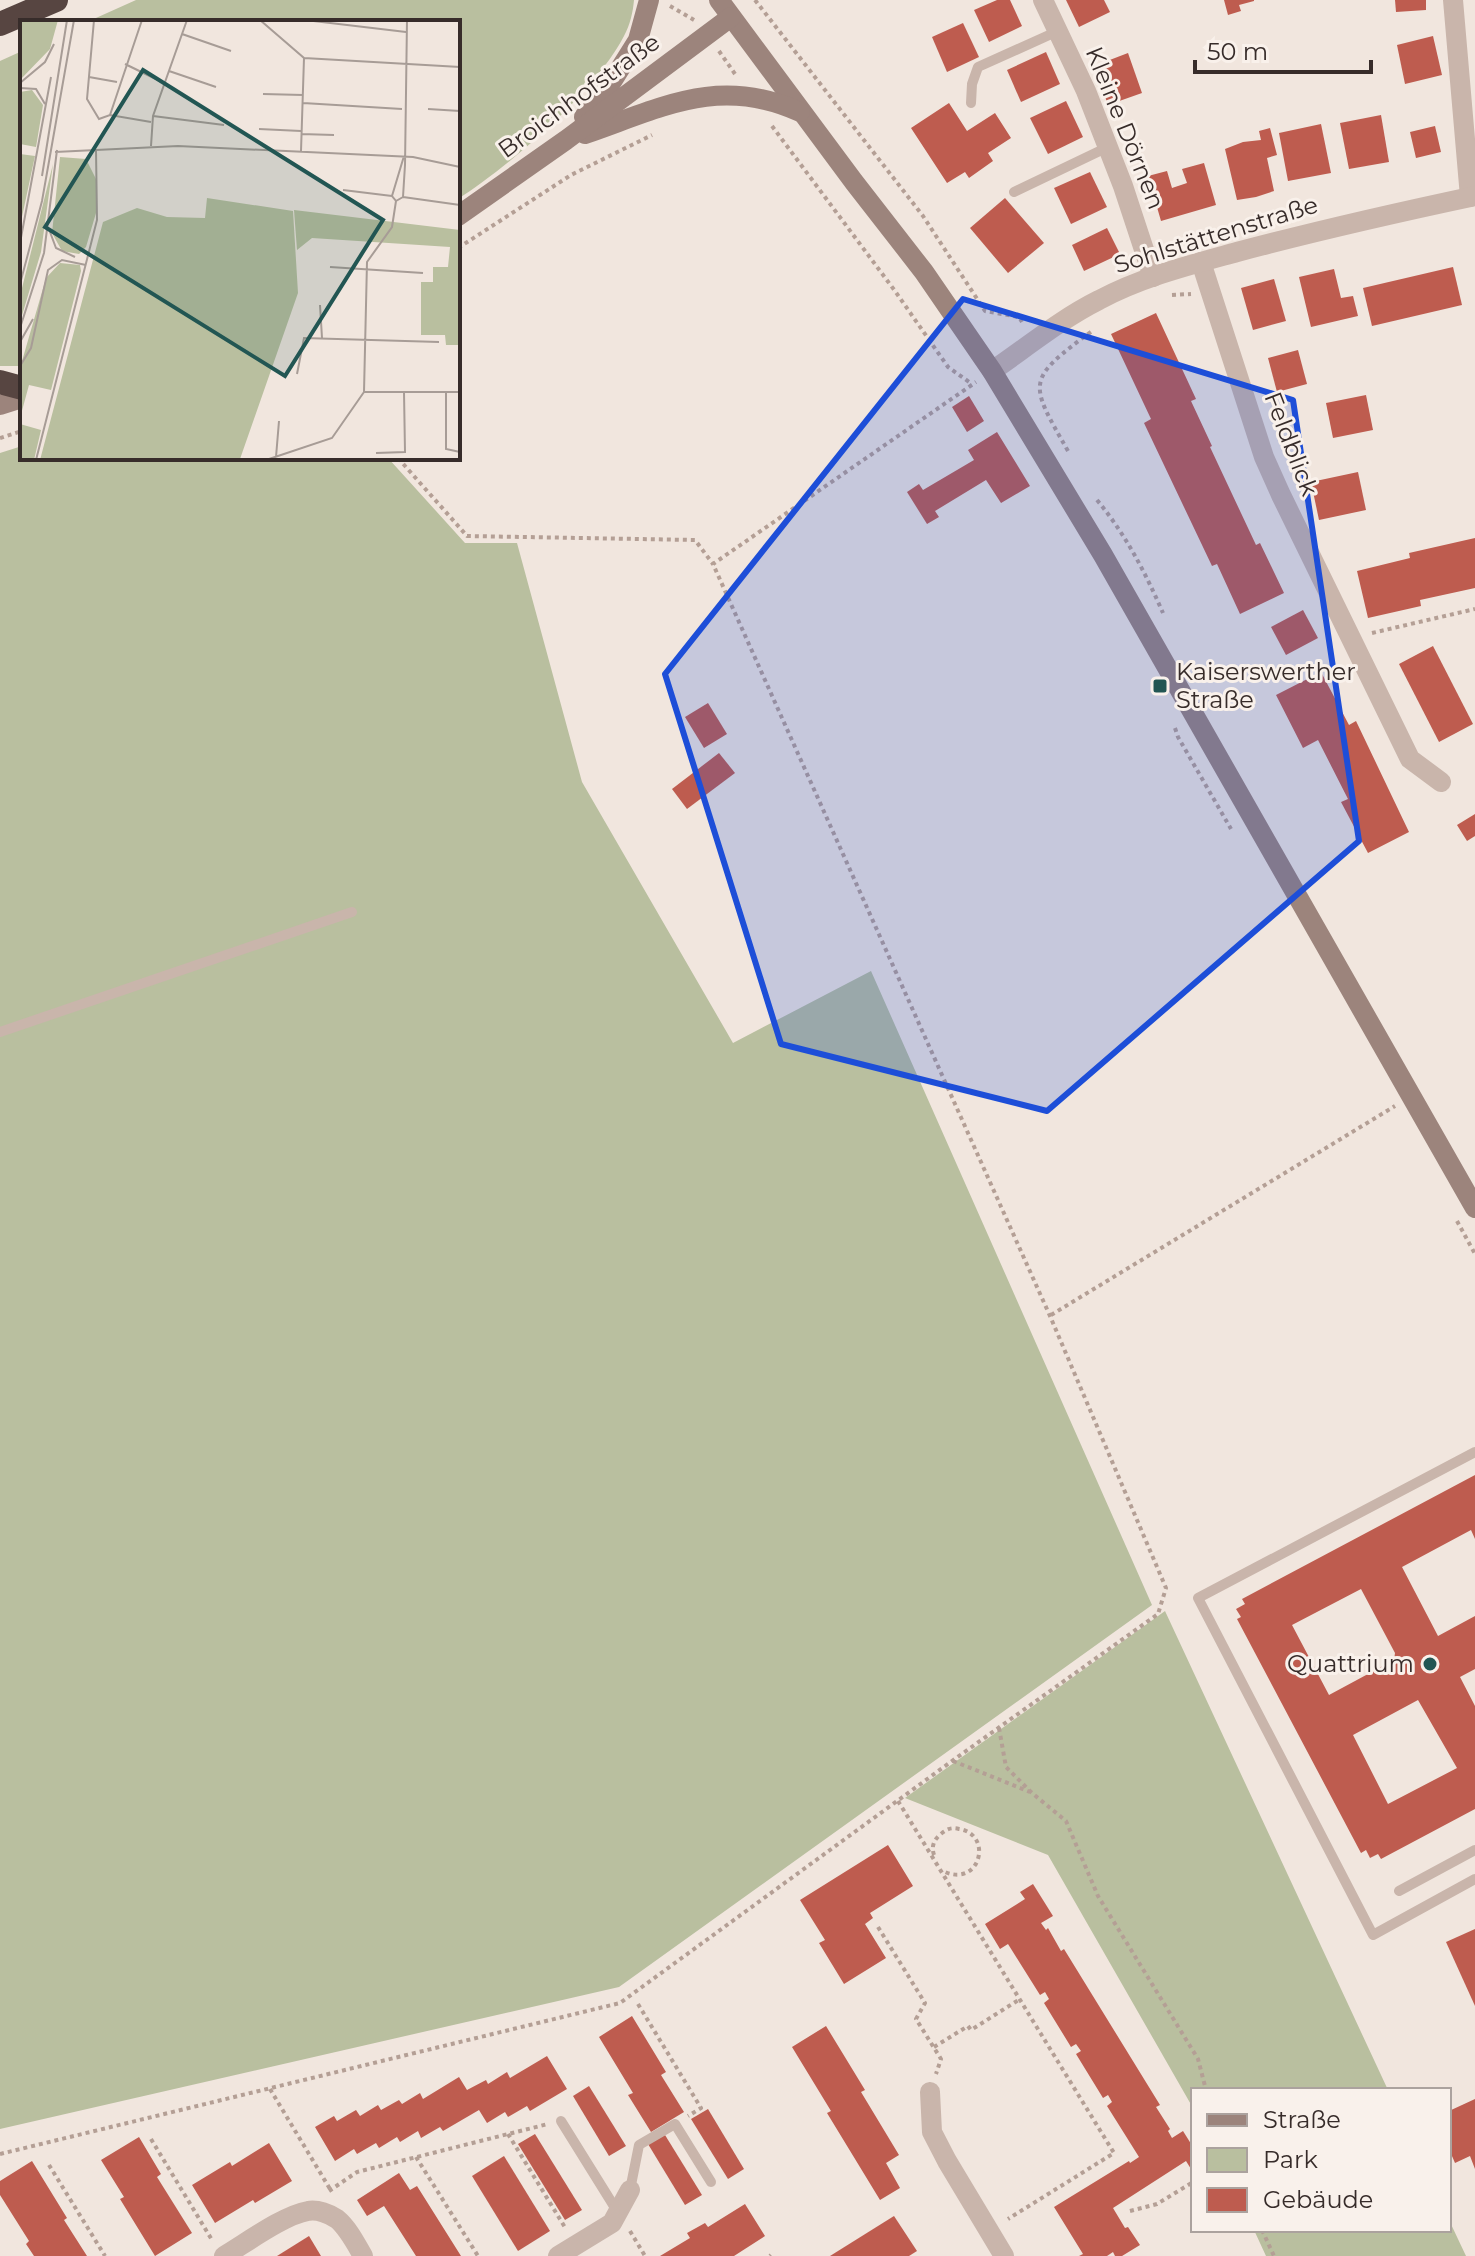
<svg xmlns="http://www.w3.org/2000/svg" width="1475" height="2256" viewBox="0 0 1475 2256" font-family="Montserrat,sans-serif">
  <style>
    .green { fill: #b9bf9f }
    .building { fill: #be5c4f; fill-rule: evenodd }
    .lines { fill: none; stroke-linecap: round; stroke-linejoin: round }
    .path { stroke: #b49f95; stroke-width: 4; stroke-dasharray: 4 4; stroke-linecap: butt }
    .service { stroke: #c9b5ab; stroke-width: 10 }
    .minor { stroke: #c9b5ab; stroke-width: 20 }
    .tertiary { stroke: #c9b5ab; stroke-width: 20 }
    .secondary { stroke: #9c847c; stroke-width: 20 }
    .motorway { stroke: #574541; stroke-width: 24 }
    .marked { fill: #1d4ed8; fill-opacity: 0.2; stroke: #1d4ed8; stroke-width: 6; stroke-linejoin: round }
    .poi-dot { fill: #225653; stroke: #f9f1eb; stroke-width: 3 }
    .labels { text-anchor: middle; stroke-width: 6; stroke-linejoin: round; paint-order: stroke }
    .street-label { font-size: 24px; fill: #372c2a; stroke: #f9f1eb }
    .poi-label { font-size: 24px; fill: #372c2a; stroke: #f9f1eb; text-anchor: start }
    .inset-road { fill: none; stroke: #a79c96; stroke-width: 2 }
    .view { fill: #225653; fill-opacity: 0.15; stroke: #225653; stroke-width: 4 }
    .inset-edge { fill: none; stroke: #372c2a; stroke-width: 4 }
  </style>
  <rect width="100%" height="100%" fill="#f1e6de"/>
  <g class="green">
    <path d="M136,0H634C633,12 630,25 624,36C595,92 511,165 458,199V22H87Z"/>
    <path d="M22,51V366H0V61Z"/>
    <path d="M22,446V458H388L465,543H517L582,782L733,1043L871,971L1152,1605L619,1987L0,2129V453Z"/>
    <path d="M1165,1611L1388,2090H1193V2108L1048,1855L905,1798Z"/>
    <path d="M1449,2220L1466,2256H1266L1254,2230H1449Z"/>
  </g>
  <g class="building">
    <path d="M997,0H1010L1022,26L989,42L974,10Z"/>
    <path d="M1066,0H1104L1110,12L1079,27Z"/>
    <path d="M1224,0H1254V1L1239,5L1241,11L1228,15Z"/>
    <path d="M1395,0H1426V10L1396,12Z"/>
    <path d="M963,23L979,57L947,72L932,37Z"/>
    <path d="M1433,36L1442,75L1405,84L1397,45Z"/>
    <path d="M1046,52L1060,84L1021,102L1007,70Z"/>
    <path d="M1128,53L1142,93L1108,105L1094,66Z"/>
    <path d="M1066,101L1083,137L1048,154L1030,118Z"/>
    <path d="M949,103L967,131L995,113L1011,138L988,153L993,161L969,178L965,172L947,183L911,128Z"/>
    <path d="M1381,115L1389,162L1349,169L1340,123Z"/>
    <path d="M1321,124L1331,173L1288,181L1279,133Z"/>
    <path d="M1435,126L1441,152L1416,158L1410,132Z"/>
    <path d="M1270,128L1277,155L1267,158L1274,191L1256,197L1237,200L1225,149L1243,142L1261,140L1259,131Z"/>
    <path d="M1204,163L1216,205L1161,221L1148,176L1167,171L1172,188L1187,183L1182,169Z"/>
    <path d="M1090,172L1107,207L1071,224L1054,188Z"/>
    <path d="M1005,198L1044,243L1008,273L970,228Z"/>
    <path d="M1107,228L1120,254L1084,271L1072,245Z"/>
    <path d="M1453,267L1462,305L1372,326L1363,288Z"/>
    <path d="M1334,269L1341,298L1353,296L1358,316L1311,327L1299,277Z"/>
    <path d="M1274,279L1286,321L1253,330L1241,288Z"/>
    <path d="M1156,313L1196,399L1191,401L1212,446L1210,447L1256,545L1260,543L1284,593L1240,614L1217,564L1212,566L1144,423L1151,419L1111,334Z"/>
    <path d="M1298,350L1307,384L1277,392L1268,358Z"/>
    <path d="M1366,395L1373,430L1333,438L1326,403Z"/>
    <path d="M969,396L984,421L967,432L952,407Z"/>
    <path d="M997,432L1030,486L1001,503L986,480L935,511L939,517L927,524L907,492L919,484L923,490L974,460L968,450Z"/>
    <path d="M1358,472L1366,510L1319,520L1311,482Z"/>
    <path d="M1475,538V588L1420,600L1421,606L1368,618L1357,571L1410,558L1409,553Z"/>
    <path d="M1303,610L1318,638L1286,655L1271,627Z"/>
    <path d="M1433,646L1473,724L1439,742L1399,664Z"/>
    <path d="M1321,672L1349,725L1356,721L1409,832L1368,853L1341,802L1348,799L1318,740L1303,748L1276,695Z"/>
    <path d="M708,703L727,734L704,748L685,717Z"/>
    <path d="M719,753L735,773L687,809L672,789Z"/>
    <path d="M1475,814V836L1467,841L1457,825Z"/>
    <path d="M1475,1475V1539L1471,1530L1402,1567L1438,1636L1475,1616V1669L1460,1677L1475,1706V1809L1381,1859L1378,1854L1370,1858L1366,1850L1361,1853L1237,1619L1241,1617L1236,1609L1245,1604L1242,1599ZM1361,1589L1395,1653L1394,1660L1329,1695L1292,1625ZM1418,1700L1457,1768L1388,1804L1353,1735Z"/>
    <path d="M888,1845L913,1886L870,1913L873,1918L865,1924L886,1958L844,1984L819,1943L825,1940L800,1900Z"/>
    <path d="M1033,1884L1053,1916L1041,1923L1046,1930L1048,1928L1061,1951L1064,1949L1160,2105L1156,2107L1170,2129L1168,2131L1172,2138L1183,2131L1193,2147V2168L1191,2169L1186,2161L1113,2208L1125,2228L1128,2227L1140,2245L1122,2256H1115L1113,2252L1107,2256H1079L1083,2254L1054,2207L1129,2161L1130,2163L1139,2157L1107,2106L1112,2102L1108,2095L1103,2098L1076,2054L1081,2051L1076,2044L1071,2047L1044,2003L1049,1999L1045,1992L1040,1995L1008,1944L1000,1949L985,1924L1025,1899L1020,1892Z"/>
    <path d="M1475,1929V2006L1446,1942Z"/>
    <path d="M632,2016L666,2072L661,2075L684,2112L651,2132L628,2095L633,2093L599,2037Z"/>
    <path d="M826,2026L865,2090L861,2092L899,2155L886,2163L900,2188L880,2200L827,2113L831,2111L792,2047Z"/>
    <path d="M547,2056L567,2089L530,2111L527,2106L508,2117L505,2112L487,2123L479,2110L443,2131L440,2127L421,2138L418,2131L400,2142L397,2137L379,2148L376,2143L357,2154L354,2149L335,2161L315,2127L334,2116L337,2121L356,2110L360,2116L378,2105L381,2110L399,2100L402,2104L420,2093L423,2099L459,2077L467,2090L486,2080L488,2084L507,2072L510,2078Z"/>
    <path d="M589,2086L626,2146L609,2156L573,2096Z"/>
    <path d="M1475,2099V2169L1470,2156L1455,2163L1449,2149V2111Z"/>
    <path d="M708,2109L744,2169L728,2179L691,2119Z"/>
    <path d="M535,2134L582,2210L565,2220L518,2144Z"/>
    <path d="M665,2135L702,2195L685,2205L648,2144Z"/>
    <path d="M139,2137L161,2174L157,2177L192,2233L155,2256L120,2199L124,2197L101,2160Z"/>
    <path d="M269,2143L292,2181L255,2203L253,2200L215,2223L192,2185L230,2162L232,2166Z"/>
    <path d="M504,2156L550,2231L518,2251L472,2176Z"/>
    <path d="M32,2161L67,2218L64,2220L87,2256H34L26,2244L29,2241L0,2195V2181Z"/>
    <path d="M399,2173L410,2190L417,2186L461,2256H416L384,2206L367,2216L357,2200Z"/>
    <path d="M745,2204L765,2236L734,2256H660L690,2238L687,2233L705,2223L708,2227Z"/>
    <path d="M894,2216L917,2251L909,2256H830Z"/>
    <path d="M309,2236L321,2256H277Z"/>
  </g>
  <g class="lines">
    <g class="path">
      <path d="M755,0L923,216L985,311L1019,317L1022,322"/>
      <path d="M670,6L694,20"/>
      <path d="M719,51L735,74"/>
      <path d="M772,126L895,291L948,367L972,384"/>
      <path d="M458,248L571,175L652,135"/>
      <path d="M1172,295L1191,294"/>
      <path d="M0,438L22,431"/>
      <path d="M1068,451C1028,381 1026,380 1092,331"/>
      <path d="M398,458L467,536L695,540L713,564"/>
      <path d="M1097,500C1126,535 1145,572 1163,613"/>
      <path d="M1372,633L1475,609"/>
      <path d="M1175,728L1178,737L1231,829"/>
      <path d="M1457,1221L1475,1254"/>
      <path d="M1051,1315L1395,1106"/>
      <path d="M999,1728L1006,1767L1032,1793L1066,1821L1098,1896L1198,2059L1206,2090"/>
      <path d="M953,1761L1030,1792"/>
      <path d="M898,1801L1114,2153L1008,2219"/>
      <path d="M934,1855C931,1846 934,1839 942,1833C947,1829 952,1827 959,1829C993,1834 981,1887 945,1872"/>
      <path d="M878,1927L925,2003L916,2019L941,2059L936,2074"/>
      <path d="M638,2004L701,2108L688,2116"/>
      <path d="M934,2047L968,2026L971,2030L1020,1999"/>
      <path d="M270,2089L330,2189"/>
      <path d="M508,2134L566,2229"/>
      <path d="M151,2139L212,2240"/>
      <path d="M0,2154L620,2003L952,1761L1158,1614L1166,1588L1050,1316L713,564L976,382"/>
      <path d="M416,2157L478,2256"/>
      <path d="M49,2165L105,2256"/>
      <path d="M329,2191L357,2172L548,2124"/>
      <path d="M1130,2211L1157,2204L1193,2182"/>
      <path d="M1262,2230L1274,2256"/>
      <path d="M630,2231L645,2256"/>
      <path d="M770,2256L771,2255"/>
    </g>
    <g class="service">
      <path d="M971,103L972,84L978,67L1058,31"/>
      <path d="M1014,192L1108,147"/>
      <path d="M0,1032L352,912"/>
      <path d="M1475,1452L1198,1598L1373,1935L1475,1879"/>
      <path d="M1399,1891L1475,1850"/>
      <path d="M561,2121L617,2211"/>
      <path d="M630,2190L639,2145L675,2124L711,2182"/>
    </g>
    <g class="minor">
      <path d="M1043,0L1086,91L1123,186L1153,277"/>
      <path d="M1453,0L1470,197"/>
      <path d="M1201,262L1264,457L1281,495L1410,759L1441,782"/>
      <path d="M930,2092L932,2132L947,2161L1004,2256"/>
      <path d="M224,2256C246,2243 284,2215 308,2211C317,2209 330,2214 337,2219C348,2228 356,2244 363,2256"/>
      <path d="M558,2256L612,2223L630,2190"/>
    </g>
    <path class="tertiary" d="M992,371C1027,347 1061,319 1099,300C1142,277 1190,265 1237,252C1316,231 1395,213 1475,196"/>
    <g class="secondary">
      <path d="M719,0L854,182L924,272L992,371L1103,555L1475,1208"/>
      <path d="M584,117L611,83L638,40L649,0"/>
      <path d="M585,134C661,108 719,75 800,112"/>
      <path d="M458,216L566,140L731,17"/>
      <path d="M0,405L22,398"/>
    </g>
    <g class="motorway">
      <path d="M0,24L56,0"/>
      <path d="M0,382L22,388"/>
    </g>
  </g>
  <path class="marked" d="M963,299L1293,400L1359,841L1047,1111L781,1044L665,674Z"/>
  <g class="poi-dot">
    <rect x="1152" y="678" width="16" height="16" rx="4"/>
    <circle cx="1430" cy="1664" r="8"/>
  </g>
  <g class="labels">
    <g class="street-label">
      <text transform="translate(579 96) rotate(-36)" y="8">Broichhofstraße</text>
      <text transform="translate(1125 128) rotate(68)" y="8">Kleine Dörnen</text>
      <text transform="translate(1216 235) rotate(-17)" y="8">Sohlstättenstraße</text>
      <text transform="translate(1291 444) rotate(69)" y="8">Feldblick</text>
    </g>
    <g class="poi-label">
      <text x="1176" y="680">Kaiserswerther<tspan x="1176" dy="28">Straße</tspan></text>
      <text x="1414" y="1672" text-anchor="end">Quattrium</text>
    </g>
  </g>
  <g transform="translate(20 20)">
    <rect width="440" height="440" fill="#f1e6de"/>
    <path d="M0,0H38L30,29L0,60ZM12,70L23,85L16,127L0,124V72ZM0,134L15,136L0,206ZM40,137L66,139L76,159V193L66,227L59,234L42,231L32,213ZM33,144L21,232L0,302V276ZM187,178L273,191L278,273L220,439L20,440L83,202L117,188L147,197L185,198ZM274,190L440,210V325H426L425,315H401V262H413V247H428L430,227L292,218L277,230ZM40,243L60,245L61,251L31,370L9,365L0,398V348L26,258ZM0,404L21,410L14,440H2Z" fill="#b9bf9f"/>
    <path class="inset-road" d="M74,0L67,79L79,99L90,95L131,102M240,0L284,38L281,131M285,0L386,12M162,14L211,31M284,38L440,47M105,44L144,63M149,51L196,67M69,57L97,62M0,63L25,42L34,24M0,68L16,69L25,84M243,74L283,75M283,83L382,89M408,89L440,91M90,95L122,0M133,96L204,105M239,109L281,111M281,114L314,115M131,126L133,96L167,0M35,132L158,126L393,137L440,147M22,156L47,0M323,170L372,176M383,177L440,185M376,181L383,177L385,145L387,0M30,212L36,228L55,237M0,223L31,57M310,247L403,253M0,264L22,181L54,0M300,285L302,318M0,308L24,233L37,130M0,322L13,299M0,346L11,328L28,250L42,240L66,245M277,354L284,318L419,322M344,372L347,242L372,207L376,181L372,176L384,136M344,372H440M426,372V429L440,432M356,433L385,432L384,372M256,437L259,401M16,440L77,200L76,130M246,440L312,418L344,372"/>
    <path class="view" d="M123,50L363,200L265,356L25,207Z"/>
    <rect width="440" height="440" class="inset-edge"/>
  </g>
  <rect x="1191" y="2088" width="260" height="144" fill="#f9f1eb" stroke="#aba29e" stroke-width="2"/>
  <rect x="1207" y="2114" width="40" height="12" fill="#9c847c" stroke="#aba29e" stroke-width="2"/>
  <text x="1263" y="2128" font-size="24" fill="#372c2a">Straße</text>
  <rect x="1207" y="2148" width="40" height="24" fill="#b9bf9f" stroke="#aba29e" stroke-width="2"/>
  <text x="1263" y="2168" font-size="24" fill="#372c2a">Park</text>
  <rect x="1207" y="2188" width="40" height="24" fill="#be5c4f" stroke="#aba29e" stroke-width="2"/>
  <text x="1263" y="2208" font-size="24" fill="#372c2a">Gebäude</text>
  <path d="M1195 60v12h176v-12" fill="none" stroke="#372c2a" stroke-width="4"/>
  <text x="1207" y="60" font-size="24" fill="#372c2a" stroke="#f9f1eb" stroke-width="6" paint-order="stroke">50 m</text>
</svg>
